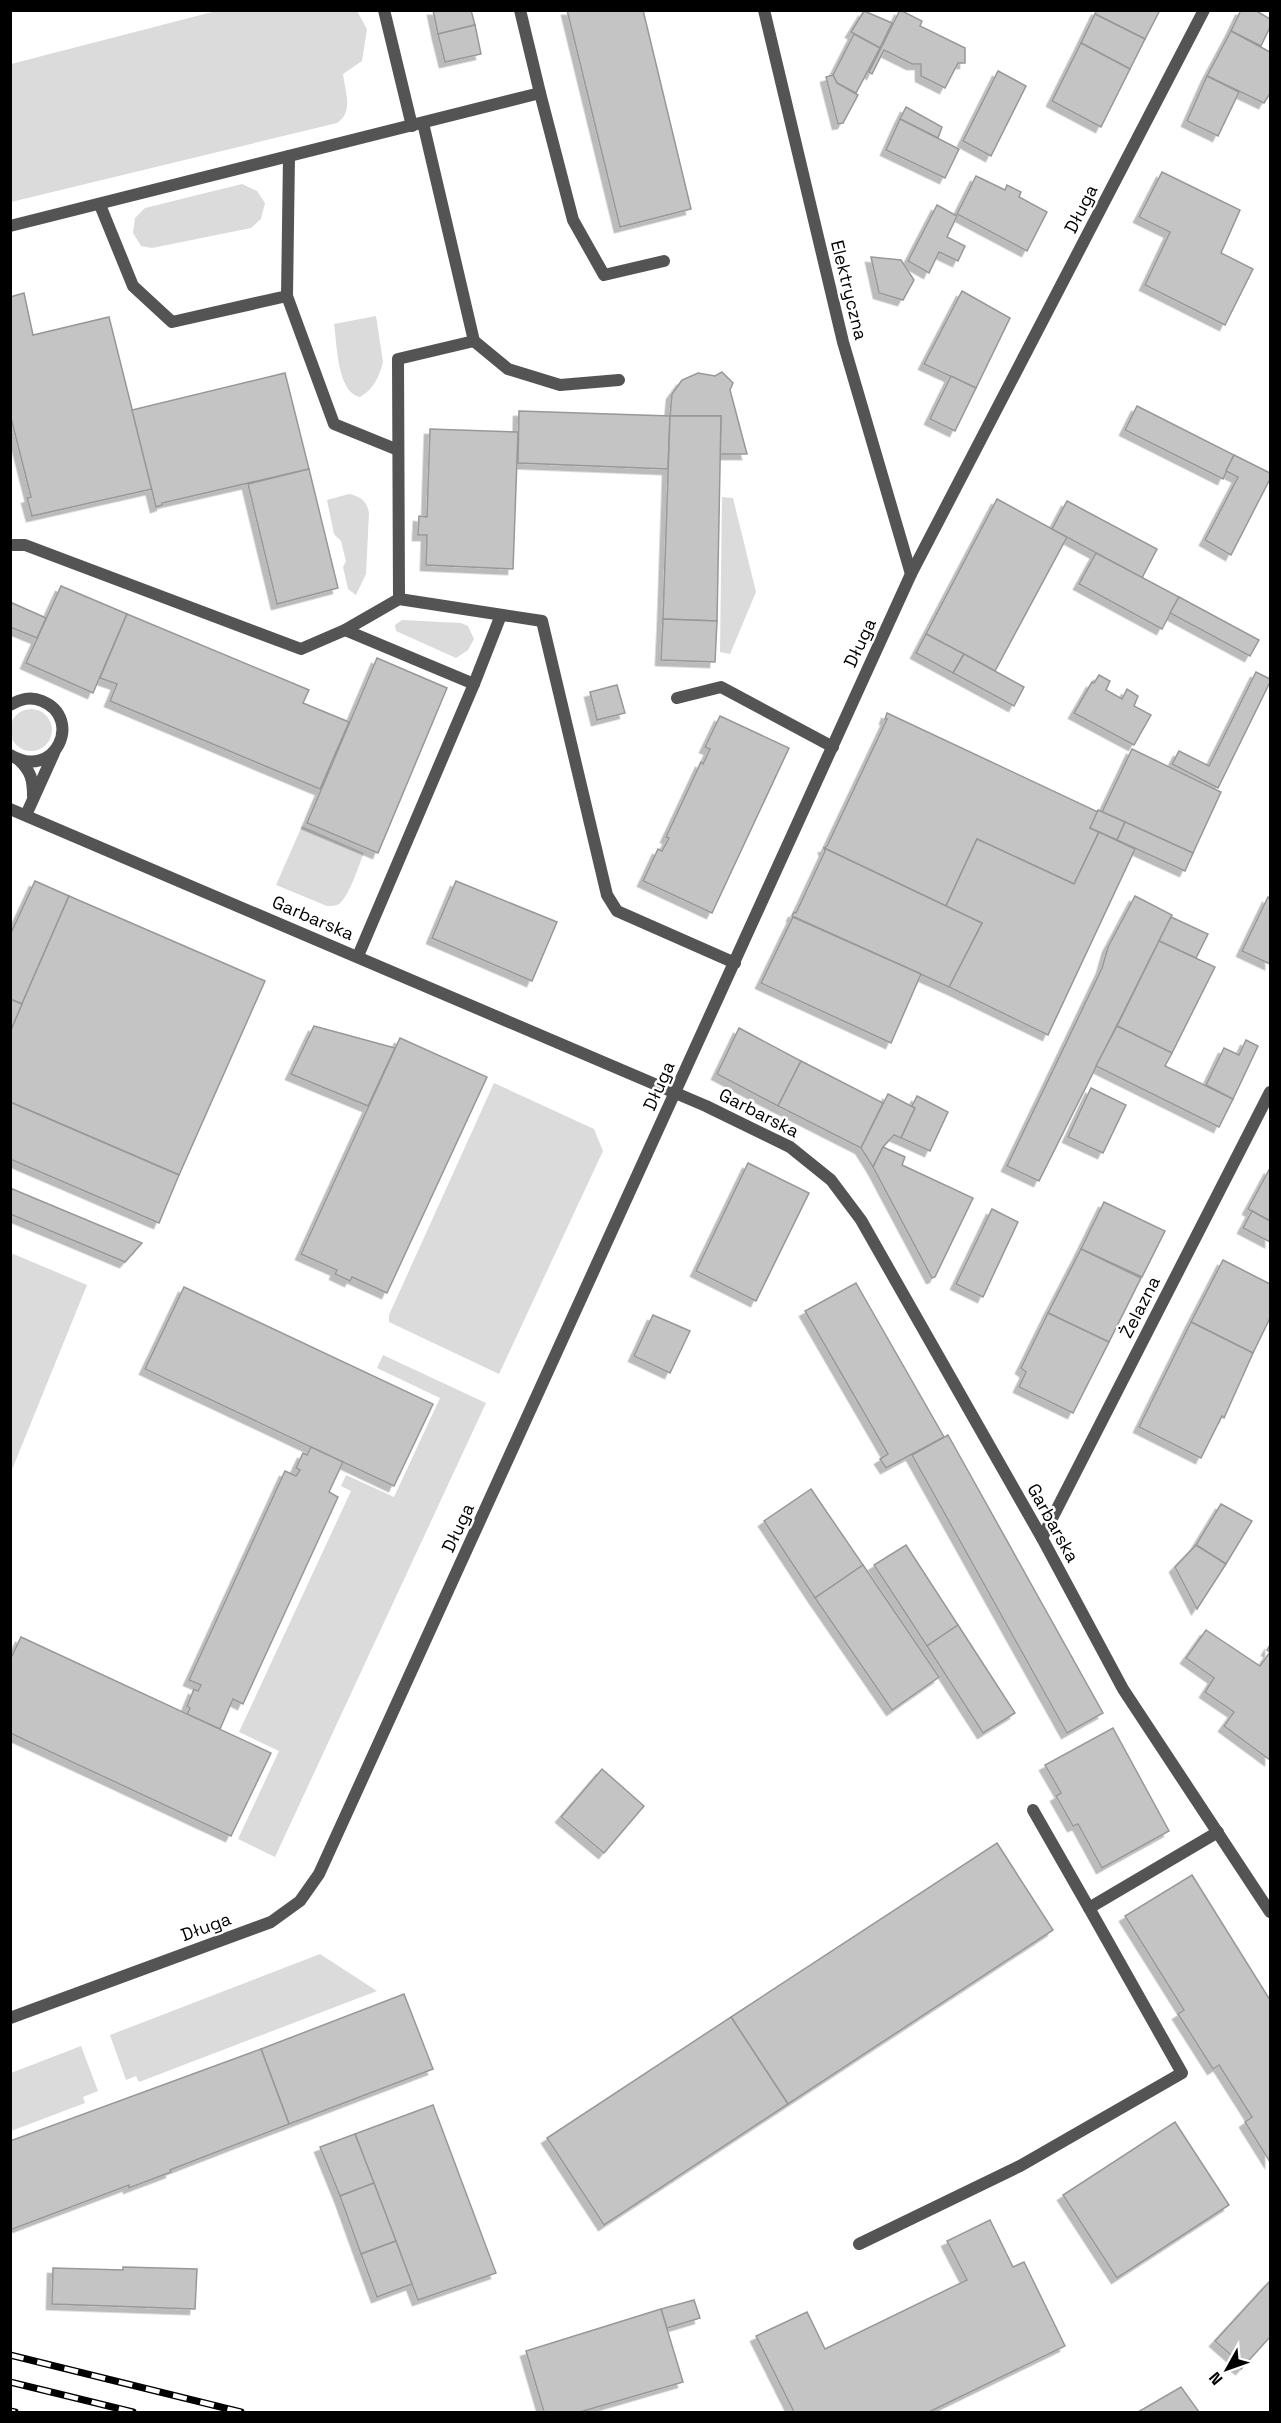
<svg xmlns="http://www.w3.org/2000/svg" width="1281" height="2423" viewBox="0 0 1281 2423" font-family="'Space Grotesk',sans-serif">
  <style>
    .green { fill: #dbdbdb }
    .building { fill: #c4c4c4; stroke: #989898; stroke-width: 1.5; filter: url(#shadow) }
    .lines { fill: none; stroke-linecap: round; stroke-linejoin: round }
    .lane { stroke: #545454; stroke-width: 12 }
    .street { stroke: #545454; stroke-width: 12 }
    .rail-casing { stroke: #000; stroke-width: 7 }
    .rail { stroke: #fff; stroke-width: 4.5; stroke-dasharray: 14; stroke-linecap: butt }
    .labels { text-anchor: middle; stroke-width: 5; stroke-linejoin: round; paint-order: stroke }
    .street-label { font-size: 18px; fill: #000; stroke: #fff }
  </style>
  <defs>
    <filter id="shadow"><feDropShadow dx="-5.5" dy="5.5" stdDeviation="0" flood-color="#0004"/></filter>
  </defs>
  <rect width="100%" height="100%" fill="#fff"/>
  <g class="green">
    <path d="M220,10L357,11L367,29L362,61L343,74C345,91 354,112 337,123L11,202V64Z"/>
    <path d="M242,184L257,191L265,203L261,219L251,228L152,248L141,246L133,233L135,218L145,208Z"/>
    <path d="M376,316L383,362C379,377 374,389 360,397C337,393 337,344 334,324Z"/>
    <path d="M349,494C360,496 367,501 369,513L366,574L356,595L348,589L343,567L346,561L341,541L334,534L327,500Z"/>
    <path d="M722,497L733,498L756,592L730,654L720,652Z"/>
    <path d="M402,620L461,623L468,626L474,639L468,650L456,658L396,631L395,625Z"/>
    <circle cx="31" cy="730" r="21"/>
    <path d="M302,826L364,853C359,864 348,901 337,905C335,906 329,906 327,906L276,885Z"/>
    <path d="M494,1083L594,1129L603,1151L499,1374L389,1322V1315Z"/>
    <path d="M11,1253L87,1285L11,1472Z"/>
    <path d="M383,1355L486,1403L275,1857L238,1839L279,1751L239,1732L351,1491L341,1486L346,1475L394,1497L440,1398L377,1368Z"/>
    <path d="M320,1954L377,1991L139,2082L136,2076L126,2080L110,2035Z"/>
    <path d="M81,2046L98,2091L83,2097L85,2103L11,2131V2073Z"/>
  </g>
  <g class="building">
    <path d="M433,10H471L475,25L438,34Z"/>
    <path d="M567,10H643L691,209L620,227Z"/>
    <path d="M900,10L922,21L920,26L965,48V63H958L945,88L921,76V64H912L884,50L872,74L869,72Z"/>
    <path d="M1097,10H1160L1145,39L1095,14Z"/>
    <path d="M1241,10H1255L1270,19V27L1261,46L1231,31Z"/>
    <path d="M864,11L892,23L880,48L851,32Z"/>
    <path d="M1095,14L1145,39L1130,69L1081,43Z"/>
    <path d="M475,25L481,54L445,62L438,34Z"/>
    <path d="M1231,31L1270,52V97L1269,95L1264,103L1207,76Z"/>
    <path d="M854,34L880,48L856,93L837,83L833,75Z"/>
    <path d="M1081,43L1130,69L1101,127L1052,101Z"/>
    <path d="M998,71L1026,86L991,156L963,141Z"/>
    <path d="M833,75L837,83L858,95L843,123L838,124L826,77Z"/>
    <path d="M1207,76L1239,92L1218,136L1187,121Z"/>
    <path d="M906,107L942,127L938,138L900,119Z"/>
    <path d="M900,119L959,149L945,178L886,150Z"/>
    <path d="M1162,172L1240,210L1221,253L1253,269L1225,325L1145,285L1170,232L1139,217Z"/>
    <path d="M976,176L1005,190L1007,185L1021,192L1019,197L1047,212L1027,251L957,214Z"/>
    <path d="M937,205L957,216L947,237L965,246L958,261L939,252L929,273L908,261Z"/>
    <path d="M871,257L901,260L914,280L903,300L879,293Z"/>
    <path d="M962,291L1010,318L976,388L924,364Z"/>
    <path d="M24,293L33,335L109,317L152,489L32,516L27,498L31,497L10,414V297Z"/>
    <path d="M722,372L733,383L730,390L747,454H720L721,416H670L672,394L682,380L698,373L715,376Z"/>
    <path d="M285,373L309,469L162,503V505L156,507L132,410Z"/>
    <path d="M951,376L976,388L955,431L930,419Z"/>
    <path d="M1137,406L1234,455L1223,479L1125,430Z"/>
    <path d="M519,411L670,416L668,469L518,463Z"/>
    <path d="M670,416H721L717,621L663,619Z"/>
    <path d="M430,429L518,432L513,569L426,565L427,535H418L419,516L427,517Z"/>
    <path d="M1234,455L1270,473V479L1231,555L1205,540L1238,477L1226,471Z"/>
    <path d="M309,469L338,588L277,604L248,484Z"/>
    <path d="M997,499L1067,537L995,671L926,634Z"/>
    <path d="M1067,501L1157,549L1142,578L1052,529Z"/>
    <path d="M1096,553L1179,597L1162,629L1079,584Z"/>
    <path d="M61,586L127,614L93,693L26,663Z"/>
    <path d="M1179,597L1259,640L1250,656L1170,613Z"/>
    <path d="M10,602L46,618L37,638L10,627Z"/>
    <path d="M127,614L309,690L303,703L349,722L320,789L110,701L117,684L100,678Z"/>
    <path d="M663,619L717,621L715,662L661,660Z"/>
    <path d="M926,634L964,654L953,673L916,653Z"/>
    <path d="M964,654L1024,687L1014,706L953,673Z"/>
    <path d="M377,658L447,688L378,853L307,823Z"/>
    <path d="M1256,672L1270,679V682L1218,788L1172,764L1179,751L1209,766Z"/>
    <path d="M1099,675L1110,681L1106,690L1122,699L1127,689L1138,696L1134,706L1151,715L1134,745L1074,713L1092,682L1094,683Z"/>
    <path d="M617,685L625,713L597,720L590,692Z"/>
    <path d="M887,713L1098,812L1090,828L1099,832L1074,884L977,839L946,906L824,848L827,846L887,719H885Z"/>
    <path d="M720,716L789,748L712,913L643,881L658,849L662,851L669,838L666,837L701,762L703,764L710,749L705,747Z"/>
    <path d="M1132,749L1221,792L1193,853L1102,812Z"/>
    <path d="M1098,810L1125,822L1117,840L1090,828Z"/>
    <path d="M1125,822L1193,853L1185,871L1117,840Z"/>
    <path d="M1099,832L1135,849L1048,1035L949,987L982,923L946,906L977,839L1074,884Z"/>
    <path d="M824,848L982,923L949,987L792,916L794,912L796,913L825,851Z"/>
    <path d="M35,881L69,896L22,1004L10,999V935Z"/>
    <path d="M456,881L557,922L532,981L432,938Z"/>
    <path d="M69,896L265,981L179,1175L10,1102V1031Z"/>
    <path d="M1135,896L1172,915L1039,1181L1007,1166L1102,968L1108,947Z"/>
    <path d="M1268,897L1270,899V964L1242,951Z"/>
    <path d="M793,917L921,974L891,1043L761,983Z"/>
    <path d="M1171,917L1208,934L1196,958L1159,941Z"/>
    <path d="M1159,941L1215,967L1172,1053L1117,1026Z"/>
    <path d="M10,999L22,1004L11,1030L10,1029Z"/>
    <path d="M314,1026L395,1048L368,1106L291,1074Z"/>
    <path d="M1117,1026L1172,1053L1165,1066L1233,1099L1219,1127L1096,1066Z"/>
    <path d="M739,1028L801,1061L778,1106L717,1074Z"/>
    <path d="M400,1038L487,1077L387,1293L352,1277L350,1281L335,1274L337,1270L301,1254Z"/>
    <path d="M1246,1040L1258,1046L1233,1099L1206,1085L1224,1048L1239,1055Z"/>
    <path d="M801,1061L883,1103L861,1148L778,1106Z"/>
    <path d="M1091,1088L1126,1105L1103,1153L1068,1137Z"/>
    <path d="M888,1094L915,1108L901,1138L894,1135L883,1147L873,1167L861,1148Z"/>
    <path d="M917,1096L948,1112L930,1151L901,1138L915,1108L912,1106Z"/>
    <path d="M10,1102L179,1175L159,1223L10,1159Z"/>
    <path d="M883,1147L905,1157L902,1165L973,1198L935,1277L932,1278L873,1167Z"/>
    <path d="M748,1163L809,1193L756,1301L696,1271Z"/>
    <path d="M1270,1168V1221L1248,1209Z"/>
    <path d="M10,1188L142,1243L125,1262L10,1214Z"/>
    <path d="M1104,1202L1165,1231L1142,1277L1081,1249Z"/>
    <path d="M992,1209L1018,1222L983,1297L956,1284Z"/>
    <path d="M1252,1211L1270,1221V1242L1243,1228Z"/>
    <path d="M1081,1249L1141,1278L1109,1342L1048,1313Z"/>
    <path d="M1223,1260L1270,1284V1318L1253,1353L1191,1322Z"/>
    <path d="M856,1283L944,1437L886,1468L880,1459L888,1454L805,1311Z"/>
    <path d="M184,1287L433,1404L394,1486L145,1369Z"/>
    <path d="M1048,1313L1109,1342L1073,1413L1019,1387L1026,1372L1021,1368Z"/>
    <path d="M653,1315L690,1331L670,1373L634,1356Z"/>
    <path d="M1191,1322L1253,1353L1224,1418L1222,1416L1201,1458L1139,1427Z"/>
    <path d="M948,1435L1103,1713L1067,1733L912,1455Z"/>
    <path d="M311,1447L343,1462L329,1492L338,1497L243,1704L233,1699L220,1729L187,1714L190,1708L187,1706L194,1689L198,1691L201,1685L189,1680L285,1471L296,1476L300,1470L296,1468L303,1453L307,1455Z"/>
    <path d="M811,1489L863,1565L815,1598L764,1521Z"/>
    <path d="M1221,1504L1252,1521L1226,1564L1196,1545Z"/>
    <path d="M906,1545L958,1625L927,1646L874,1565Z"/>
    <path d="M1196,1545L1226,1564L1197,1609L1175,1567Z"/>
    <path d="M863,1565L939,1677L892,1710L815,1598Z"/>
    <path d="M958,1625L1015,1713L983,1733L927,1646Z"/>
    <path d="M1206,1630L1260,1666L1270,1652L1267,1650L1270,1645V1760L1224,1726L1234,1712L1205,1692L1214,1678L1186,1658Z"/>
    <path d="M21,1637L271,1753L231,1836L10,1733V1660Z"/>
    <path d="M1113,1728L1169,1831L1102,1868L1078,1824L1073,1826L1056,1796L1061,1793L1045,1765Z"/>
    <path d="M602,1769L644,1806L604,1853L561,1817Z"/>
    <path d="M997,1843L1053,1930L788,2104L731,2017Z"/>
    <path d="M1192,1875L1270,2000V2162L1245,2122L1252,2117L1219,2065L1213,2069L1178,2014L1184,2010L1125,1916Z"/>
    <path d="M404,1994L433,2069L289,2124L261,2049Z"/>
    <path d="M731,2017L788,2104L604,2225L547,2138Z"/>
    <path d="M261,2049L289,2124L170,2170L171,2172L129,2188V2185L10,2230V2141Z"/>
    <path d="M433,2105L496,2273L418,2300L355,2134Z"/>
    <path d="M1175,2122L1229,2205L1117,2278L1063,2195Z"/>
    <path d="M355,2134L374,2183L340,2196L320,2147Z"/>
    <path d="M374,2183L396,2241L361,2254L340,2196Z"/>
    <path d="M990,2220L1013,2267L1024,2262L1065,2346L929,2412H794L756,2336L807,2312L825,2349L967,2280L947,2241Z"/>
    <path d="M396,2241L412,2284L377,2297L361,2254Z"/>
    <path d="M123,2267L197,2269L195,2309L52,2304L53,2268L123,2270Z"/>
    <path d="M1270,2281V2337L1241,2369L1237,2366L1240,2363L1215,2341Z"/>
    <path d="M694,2300L700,2318L667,2328L661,2309Z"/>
    <path d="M661,2309L683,2382L580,2412H544L526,2351Z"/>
    <path d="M1181,2387L1199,2412H1138Z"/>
  </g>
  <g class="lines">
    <g class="lane">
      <path d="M384,10L412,126"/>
      <path d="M540,93L573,220L604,275L664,261"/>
      <path d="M423,123L474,341L508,369L560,385L619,380"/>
      <path d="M100,205L133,286L172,322L287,296L289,156"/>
      <path d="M10,226L540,93L520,10"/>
      <path d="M287,296L334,424L398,450"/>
      <path d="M10,545H25L301,649L345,630L399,599L398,359L474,341"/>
      <path d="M399,599L542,621L607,895L617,911L735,963"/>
      <path d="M345,630L474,684"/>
      <path d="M677,698L721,687L833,747"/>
      <path d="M10,705C21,699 30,696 42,701C84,718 55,782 10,755"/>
      <path d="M19,760C31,771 33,780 33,796"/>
      <path d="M26,815L54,753"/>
      <path d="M358,956L474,684L501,615"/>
      <path d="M1033,1810L1089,1908L1218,1832"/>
      <path d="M859,2244L1020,2166L1182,2073L1089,1908"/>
    </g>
    <g class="street">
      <path d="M764,10L843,342L911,574"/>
      <path d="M10,809L706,1106L790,1147L831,1180L861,1220L1042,1538L1123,1689L1270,1912"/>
      <path d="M1042,1538L1270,1092"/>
      <path d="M10,2018L271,1922L300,1901L319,1874L911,574L1204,10"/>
    </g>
    <g class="rail-casing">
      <g id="rail">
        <path d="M10,2355L241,2412"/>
        <path d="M10,2382L133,2412"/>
        <path d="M10,2411L15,2412"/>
      </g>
    </g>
    <use href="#rail" class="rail"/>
  </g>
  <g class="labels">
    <g class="street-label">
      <text transform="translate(1081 209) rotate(-63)" y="6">Długa</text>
      <text transform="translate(849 290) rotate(76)" y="6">Elektryczna</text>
      <text transform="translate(860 643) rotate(-65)" y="6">Długa</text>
      <text transform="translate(313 918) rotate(23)" y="6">Garbarska</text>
      <text transform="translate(659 1086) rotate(-66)" y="6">Długa</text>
      <text transform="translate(759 1113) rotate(27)" y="6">Garbarska</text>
      <text transform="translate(1140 1307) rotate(-63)" y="6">Żelazna</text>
      <text transform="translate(1053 1523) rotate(61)" y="6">Garbarska</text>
      <text transform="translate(458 1528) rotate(-65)" y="6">Długa</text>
      <text transform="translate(206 1927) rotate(-20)" y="6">Długa</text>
    </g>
  </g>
  <rect width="1281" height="2423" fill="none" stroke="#000000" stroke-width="24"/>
  <g transform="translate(1227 2369) rotate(230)" stroke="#ffffff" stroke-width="4.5" paint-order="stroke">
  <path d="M0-4.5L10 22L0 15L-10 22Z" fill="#000000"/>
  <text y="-9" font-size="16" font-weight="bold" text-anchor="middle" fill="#000000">N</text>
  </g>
</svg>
